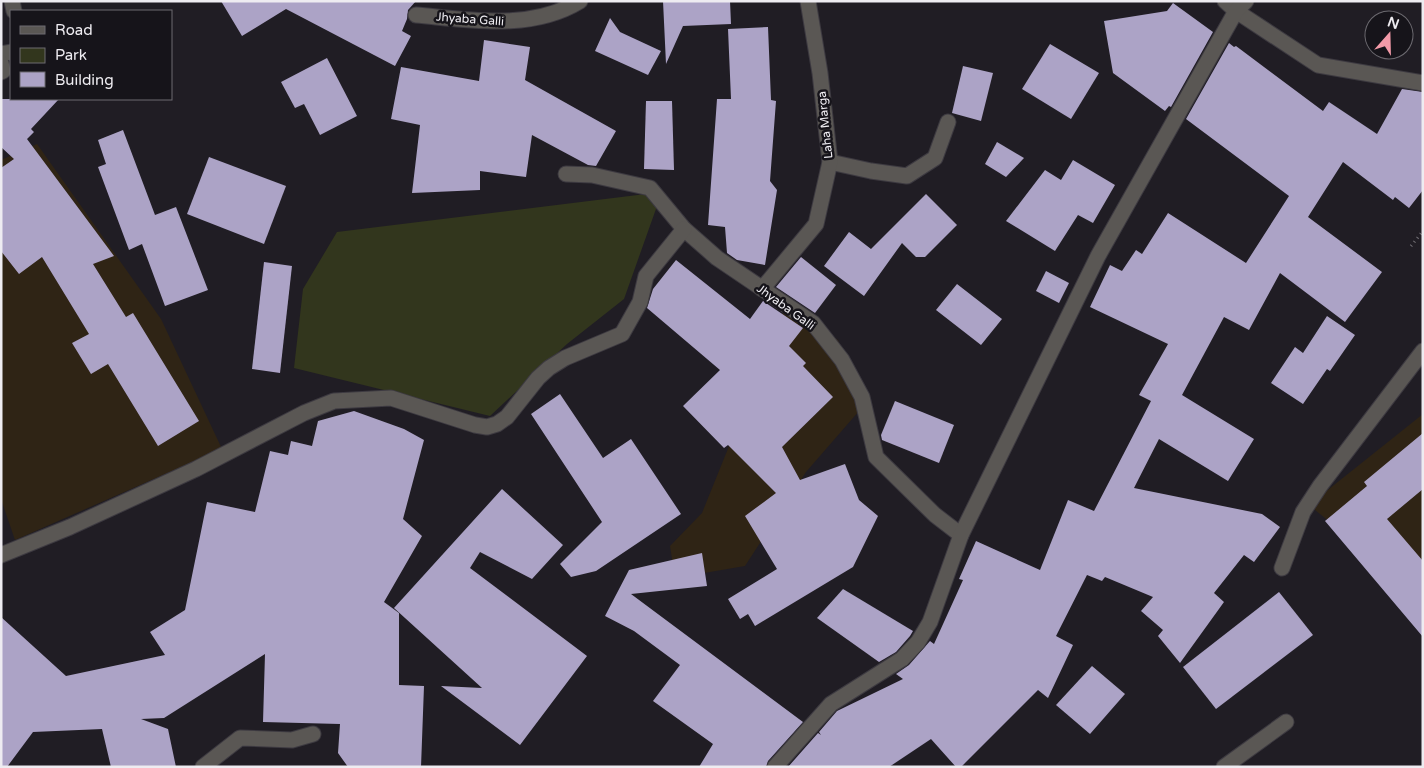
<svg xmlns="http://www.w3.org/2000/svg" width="1424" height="768" viewBox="0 0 1424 768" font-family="'Varela Round',sans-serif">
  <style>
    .education { fill: #2f2415 }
    .green { fill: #32361d }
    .building { fill: #aca3c6 }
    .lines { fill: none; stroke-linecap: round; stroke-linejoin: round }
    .minor-casing { stroke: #3d3a41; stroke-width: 17 }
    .path { stroke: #737076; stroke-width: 3; stroke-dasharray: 1 4; stroke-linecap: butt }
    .minor { stroke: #5a5754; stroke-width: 15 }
    .labels { text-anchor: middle; stroke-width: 5; stroke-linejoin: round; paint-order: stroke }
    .street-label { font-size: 12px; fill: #eeecf1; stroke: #16141a }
  </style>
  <rect width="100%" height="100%" fill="#201d24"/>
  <g class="education">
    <path d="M37,144L161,319L222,449L15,540L1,499V160Z"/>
    <path d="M788,300L838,340L866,403L806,472L745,566L675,578L670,546L702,513Z"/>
    <path d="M1423,414V598L1309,505Z"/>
  </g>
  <path class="green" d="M662,192L624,299L567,344L490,416L294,368L303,289L337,232Z"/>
  <g class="building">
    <path d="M221,1H416L408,10L407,19L402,31L411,36L395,66L286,9L242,36Z"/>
    <path d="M663,1H730L731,24L683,26L666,64Z"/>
    <path d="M1173,3L1213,32L1171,107L1169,106L1165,111L1113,73L1104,21L1167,11Z"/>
    <path d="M610,18L620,32L661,51L648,75L595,51Z"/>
    <path d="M768,27L771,100L776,101L770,181L777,190L765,265L737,260L727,253L725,227L708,225L717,99H731L728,29Z"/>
    <path d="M484,40L530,47L525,80L616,131L596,166L588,165L532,135L526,177L480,171V190L412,193L420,125L391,119L401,67L479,81Z"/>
    <path d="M1229,43L1234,47L1236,46L1323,111L1329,102L1377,134L1402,89L1423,92V190L1409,208L1395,197L1393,200L1343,162L1308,217L1382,272L1345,322L1280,273L1249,330L1224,317L1182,395L1254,439L1228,481L1159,439L1134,488L1262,514L1280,527L1254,562L1244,555L1214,593L1224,602L1180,663L1158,636L1163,630L1141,611L1153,597L1105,577L1102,581L1087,575L1056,636L1073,645L1048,698L1038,690L961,767H956L931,739L889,767H788L818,733L821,735L819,732L837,711L903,679L896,674L909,665L930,641L934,644L963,580L959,579L976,541L1040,570L1068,500L1094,511L1151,401L1139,395L1168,344L1090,307L1110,265L1122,271L1136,250L1142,254L1168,213L1246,263L1289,196L1186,119Z"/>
    <path d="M1050,44L1099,73L1071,119L1022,89Z"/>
    <path d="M327,58L357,116L320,135L304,104L295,108L281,82Z"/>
    <path d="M963,66L993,73L981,121L952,113Z"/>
    <path d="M1,99H59L31,129L34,132L27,139L114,256L93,264L126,317L133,313L199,421L158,446L108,364L91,374L72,343L89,334L42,257L19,274L1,251V168L14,159L1,147Z"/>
    <path d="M646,101H672L674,170L644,169Z"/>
    <path d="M123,130L155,215L176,207L208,290L165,306L142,244L129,250L98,167L106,164L98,140Z"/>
    <path d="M997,142L1024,158L1006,177L985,164Z"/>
    <path d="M209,157L286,186L264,244L187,214Z"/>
    <path d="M1073,160L1115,185L1093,223L1078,215L1055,251L1006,221L1045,170L1061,180Z"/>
    <path d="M926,194L957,225L925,257H916L902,243L864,296L824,266L849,232L871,249Z"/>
    <path d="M801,257L836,285L815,313L776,287Z"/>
    <path d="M676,260L750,319L763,301L803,328L789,346L806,363L803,366L833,397L782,447L800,480L845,464L859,500L878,516L853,567L755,626L748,614L740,619L728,599L777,569L745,516L776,493L728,445L724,448L683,406L720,370L647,308L653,289Z"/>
    <path d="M264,262L292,266L280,373L252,369Z"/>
    <path d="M1046,271L1069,283L1059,303L1036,291Z"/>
    <path d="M957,284L1002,319L981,345L936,310Z"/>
    <path d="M1327,316L1355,335L1330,371L1327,369L1303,404L1271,383L1295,347L1303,353Z"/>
    <path d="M560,394L603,458L631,439L681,514L596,571L571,577L560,564L602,522L531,414Z"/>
    <path d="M895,401L954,425L939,463L882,440L881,435Z"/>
    <path d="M354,411L404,429L424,440L403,519L422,536L384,602L399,613V685L424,686L421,767H348L338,753L340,724L263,722L265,654L164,718L141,719L168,729L176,767H111L102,729L33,732L7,767H1V617L66,676L165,655L150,632L185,610L207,502L255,512L270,451L288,455L291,441L312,446L318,421Z"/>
    <path d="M1423,433V489L1387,519L1423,561V637L1325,521L1367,486L1364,482Z"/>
    <path d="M502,489L563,545L532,579L480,552L470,568L587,656L520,745L441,686L482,688L394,608Z"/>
    <path d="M702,553L707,586L631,594L803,722L768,761L766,767H699L713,744L653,701L680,665L634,631L605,616L629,570Z"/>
    <path d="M843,589L913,631L910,636L896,652L879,662L817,618Z"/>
    <path d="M1279,592L1313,635L1216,709L1183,667Z"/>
    <path d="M1092,666L1125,694L1090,734L1056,705Z"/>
  </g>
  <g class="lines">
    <g class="minor-casing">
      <g id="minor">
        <path d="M12,1L14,11"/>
        <path d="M1225,1L1236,11L1318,65L1423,83"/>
        <path d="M416,15C471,20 531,31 580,1"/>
        <path d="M1,54L11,52"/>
        <path d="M1,63L3,71L1,72"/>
        <path d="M830,162L871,171L907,176L935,158L948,122"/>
        <path d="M566,174L592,175L650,188L684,229L717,258L813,323L842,360L862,397L876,457L935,515L961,535"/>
        <path d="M762,289L816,224L830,162L820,73L808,1"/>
        <path d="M1,555L70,527L196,469L304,413L334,401L391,398L475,425L487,427L497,424L507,417L538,378L549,368L565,358L622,334L640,302L646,276L684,229"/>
        <path d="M1282,568L1303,512L1320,486L1423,351"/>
        <path d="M203,767L240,738L292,740L313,734"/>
        <path d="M775,767L831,704L902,659L918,642L930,622L961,535L1098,256L1236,11L1246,1"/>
        <path d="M1224,767L1286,722"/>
      </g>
    </g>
    <path class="path" d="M1411,246L1423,231"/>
    <use href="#minor" class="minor"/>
  </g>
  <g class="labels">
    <g class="street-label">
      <text transform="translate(470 19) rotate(4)" y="4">Jhyaba Galli</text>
      <text transform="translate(825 125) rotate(-96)" y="4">Laha Marga</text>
      <text transform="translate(786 307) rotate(36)" y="4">Jhyaba Galli</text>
    </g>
  </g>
  <rect width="1424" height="768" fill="none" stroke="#eeecf1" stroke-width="5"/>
  <rect x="10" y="10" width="162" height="90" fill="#16141a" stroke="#6c6a70"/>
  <rect x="20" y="26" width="25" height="8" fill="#5a5754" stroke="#6c6a70"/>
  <text x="55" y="35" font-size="15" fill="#eeecf1">Road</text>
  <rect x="20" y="48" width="25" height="15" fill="#32361d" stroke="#6c6a70"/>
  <text x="55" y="60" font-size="15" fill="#eeecf1">Park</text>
  <rect x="20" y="72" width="25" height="15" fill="#aca3c6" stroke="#6c6a70"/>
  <text x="55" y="85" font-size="15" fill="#eeecf1">Building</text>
  <g transform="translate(1389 35) rotate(20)"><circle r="24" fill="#16141a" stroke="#6c6a70"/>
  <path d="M0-4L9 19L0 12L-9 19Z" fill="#f39aa8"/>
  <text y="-8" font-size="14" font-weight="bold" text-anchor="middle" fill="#eeecf1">N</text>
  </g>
</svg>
